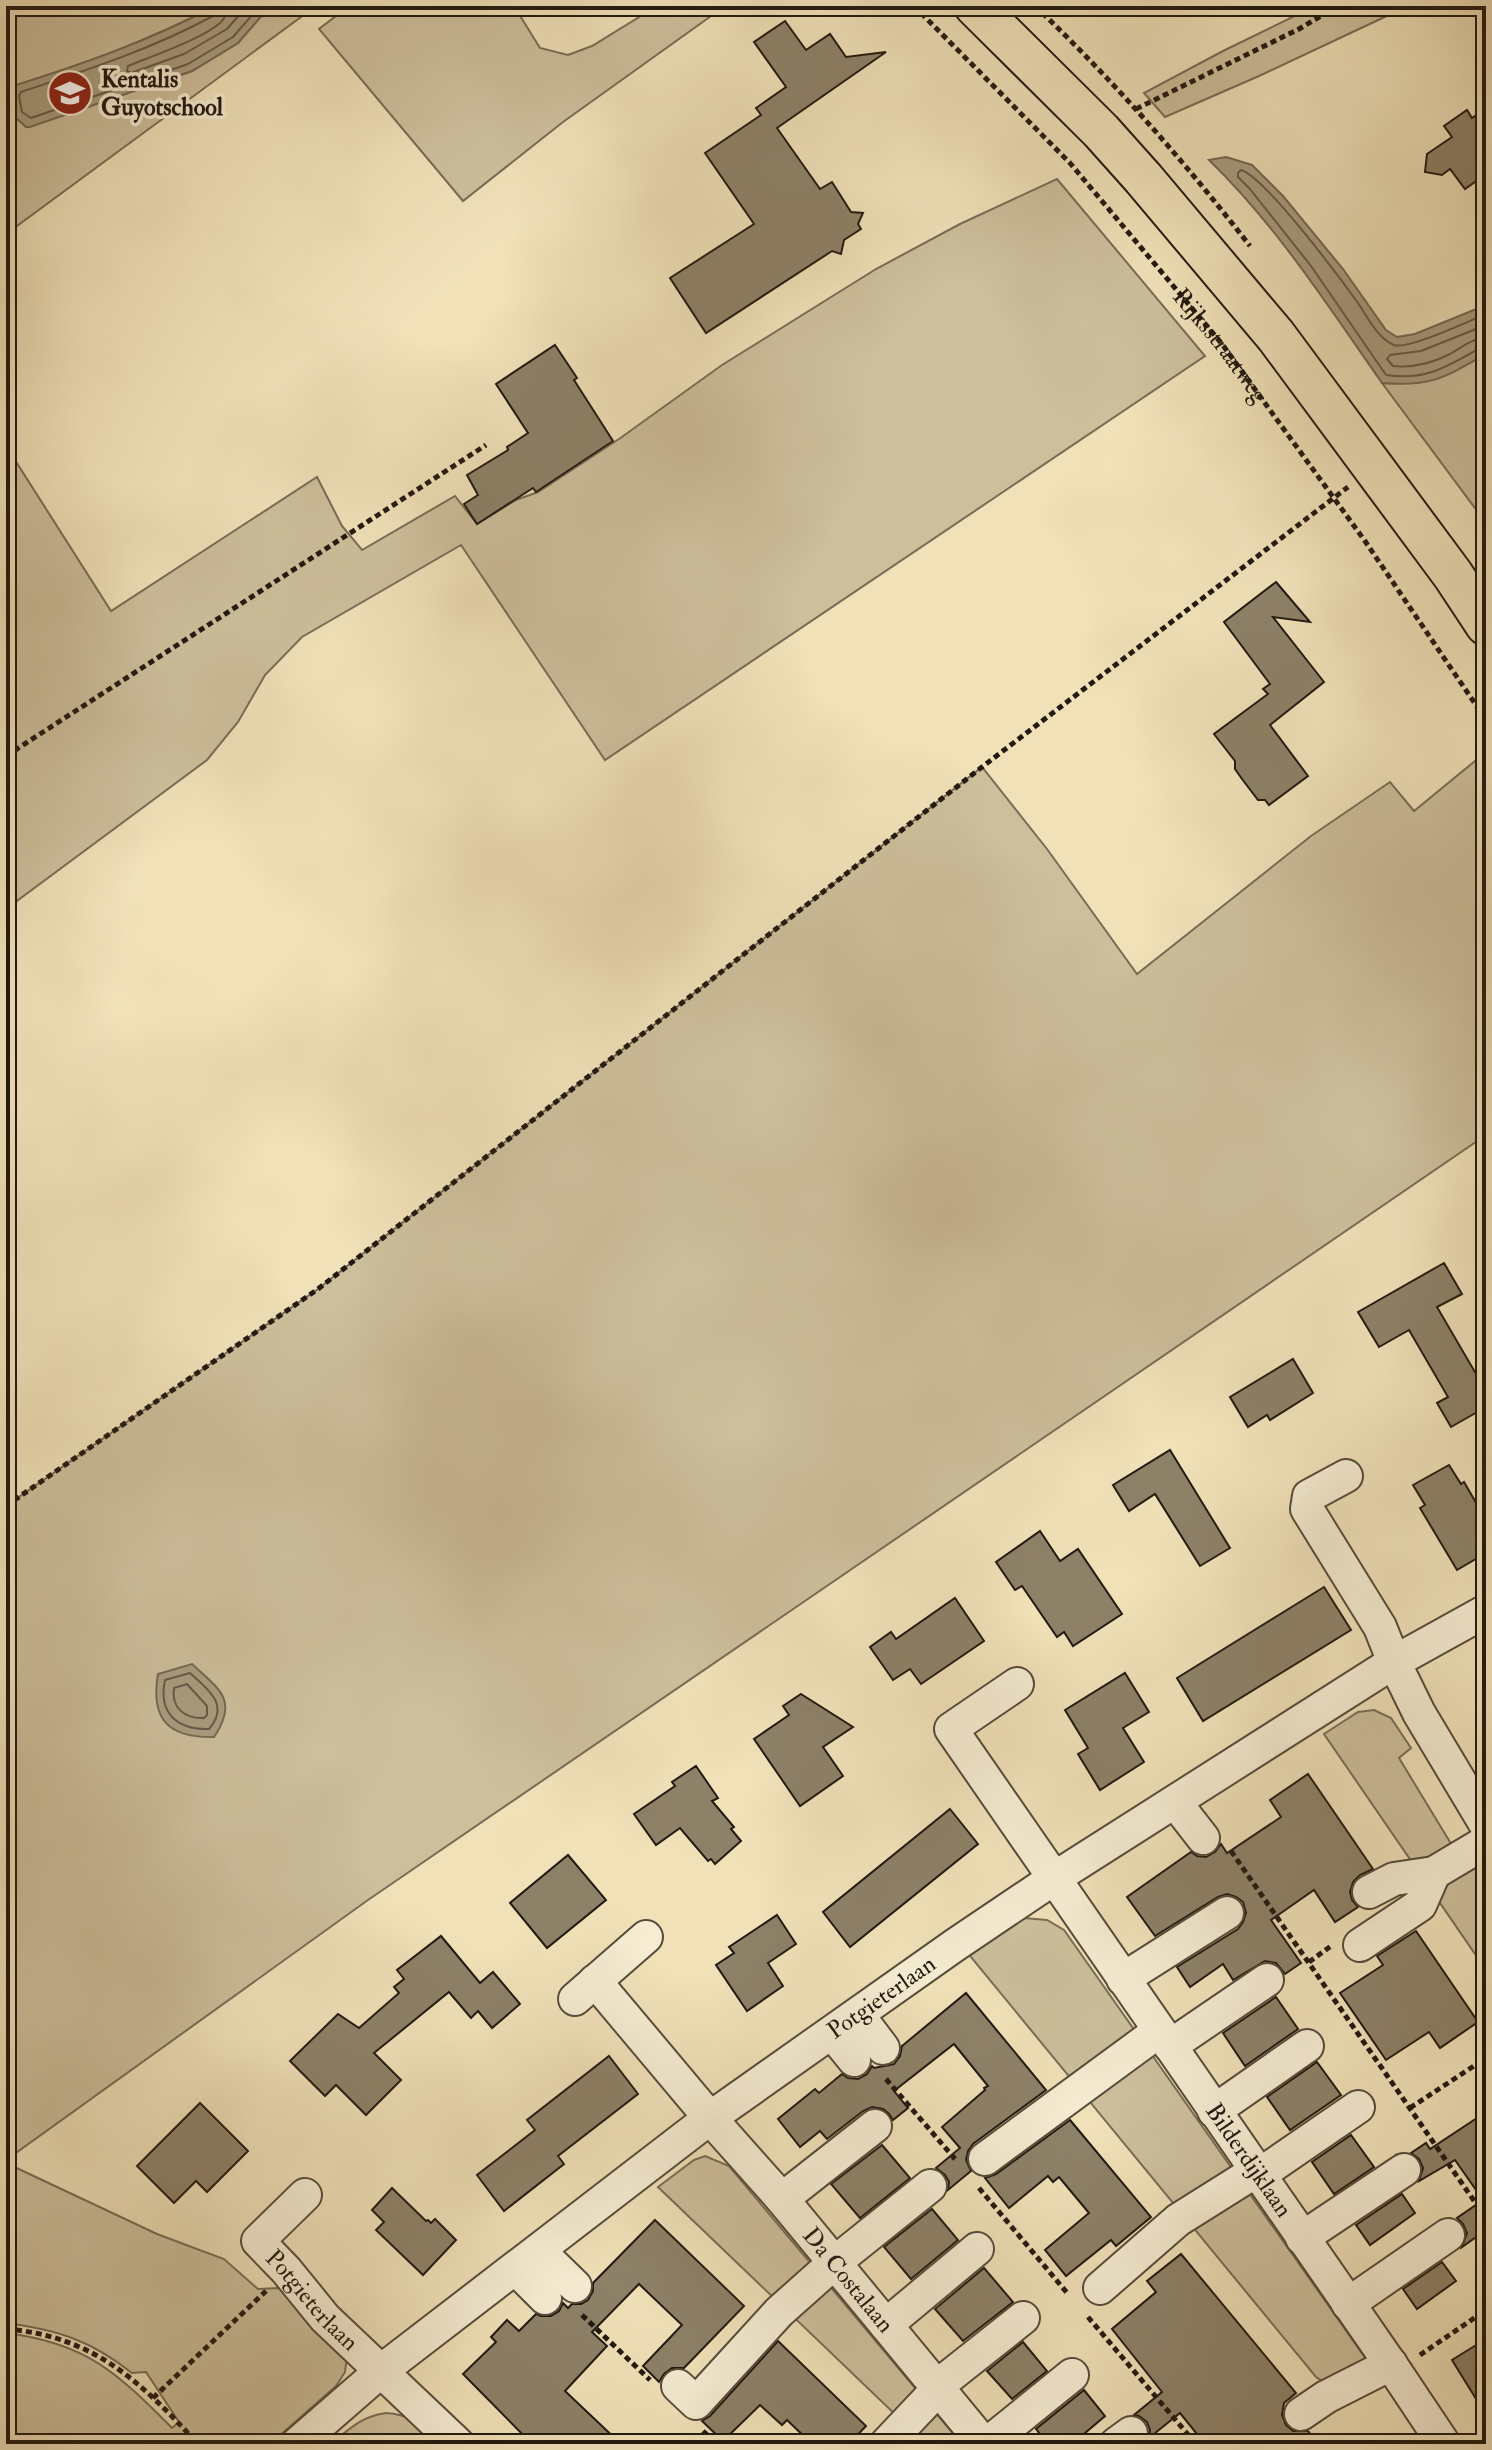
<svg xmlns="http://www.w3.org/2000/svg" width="1492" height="2450" viewBox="0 0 1492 2450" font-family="'IM FELL Double Pica',serif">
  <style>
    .green { fill: #cdbf9c; stroke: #786c56; stroke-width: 2 }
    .water { fill: #aa9d80; stroke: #746853; stroke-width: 2 }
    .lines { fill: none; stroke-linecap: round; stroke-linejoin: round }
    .shore { stroke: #665b48; stroke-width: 2 }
    .building { fill: #8d8168; stroke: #221910; stroke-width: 2 }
    .minor-casing { stroke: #564b3a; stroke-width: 36 }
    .major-casing { stroke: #221910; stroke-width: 44 }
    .path { stroke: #221910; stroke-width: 5; stroke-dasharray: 6 4; stroke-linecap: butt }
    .minor { stroke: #f5ecd2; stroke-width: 32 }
    .major { stroke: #f0e1b9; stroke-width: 40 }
    .labels { text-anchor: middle; stroke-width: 7; stroke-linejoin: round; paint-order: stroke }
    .poi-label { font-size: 24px; font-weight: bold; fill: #221910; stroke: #f5ecd2; text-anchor: start }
    .street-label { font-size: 24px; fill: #221910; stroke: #f5ecd2 }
  </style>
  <rect width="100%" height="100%" fill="#f0e1b9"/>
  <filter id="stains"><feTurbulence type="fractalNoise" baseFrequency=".0025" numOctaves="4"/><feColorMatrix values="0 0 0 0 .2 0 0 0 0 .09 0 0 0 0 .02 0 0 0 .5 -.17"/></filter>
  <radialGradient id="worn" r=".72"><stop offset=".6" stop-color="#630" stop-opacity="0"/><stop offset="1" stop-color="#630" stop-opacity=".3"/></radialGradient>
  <g class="green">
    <path d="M6,6H215C149,41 81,65 10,87L26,127L192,71L238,43L270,6H316L6,234Z"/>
    <path d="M349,6H514L540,48L568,55L592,46L657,6H725L563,122L463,201L319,29Z"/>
    <path d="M1315,6H1408L1259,76L1165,117L1144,93L1223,51Z"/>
    <path d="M1057,179L1205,356L605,760L461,545L302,637L265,675L238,722L207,760L6,909V446L111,611L317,477L342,526L362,550L455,496L477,524L516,500L538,492L619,439L722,365L876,269L960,224Z"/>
    <path d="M1486,354V523L1382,383C1422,386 1451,374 1486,354Z"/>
    <path d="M1486,752V1135L368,1900L6,2160V1506L318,1289L982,767L1047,849L1137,974L1311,836L1390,782L1414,811Z"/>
    <path d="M1374,1710L1391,1718L1411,1748L1399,1758L1453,1847L1486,1858V1970L1324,1734L1358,1712Z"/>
    <path d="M1024,1918L1047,1920L1064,1930L1371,2366L1328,2385L1316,2377L966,1951L1001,1927Z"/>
    <path d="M705,2156L729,2166L962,2444H926L658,2187L694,2160Z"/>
    <path d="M6,2163L157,2234L224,2259L258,2289L279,2288L347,2356L345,2372L336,2386L270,2444H6V2333C87,2343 117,2373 172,2428L179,2422L146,2372L132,2373C90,2340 58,2330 6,2323Z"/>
    <path d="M386,2413C412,2414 422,2427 440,2444H331C349,2429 362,2416 386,2413Z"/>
  </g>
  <g class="water">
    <path d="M215,6H270L238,43L192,71L30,127H26L14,116L10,87C80,65 149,41 215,6Z"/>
    <path d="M1226,157L1252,165L1283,196L1343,269L1386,330L1397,337L1415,334L1486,305V354C1444,378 1431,387 1382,383C1328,306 1277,226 1209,160Z"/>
    <path d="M192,1664C219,1689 239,1700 214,1737C169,1738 150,1720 158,1674Z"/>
  </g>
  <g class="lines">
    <g class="shore">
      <path d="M217,6L213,16C152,49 87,70 21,92L19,96L22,112L31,118L188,64L233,37L260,6"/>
      <path d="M227,6C226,13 226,18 220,23C202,39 152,56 128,66L127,71L131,73L184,54L227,29L247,6"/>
      <path d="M1486,314C1469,321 1408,350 1394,345C1378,339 1367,316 1358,303C1340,278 1266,178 1241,170L1238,173V177L1250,189L1311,266L1386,375C1425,381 1447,367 1480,348H1486"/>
      <path d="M1486,325L1421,351L1390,355L1387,359L1393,366C1414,368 1431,364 1450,354C1462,347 1473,338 1486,338"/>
      <path d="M190,1673C208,1689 230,1705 209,1729C177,1730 158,1713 165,1680Z"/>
      <path d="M187,1684L207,1706V1715L204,1718C185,1719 171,1708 174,1688Z"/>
    </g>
  </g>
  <g class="building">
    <path d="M785,21L806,50L830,34L846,57L886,52L777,128L820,189L832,182L851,212L863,213L858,224L861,229L844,240L841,254L832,251L706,333L670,278L754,224L705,153L761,115L756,108L786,87L754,42Z"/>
    <path d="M1486,108V174L1465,189L1450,169L1442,175L1425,172L1427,154L1452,137L1444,126L1467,110L1472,118Z"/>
    <path d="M555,345L577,378L574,380L613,441L536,492L533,488L477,524L464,504L478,495L467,475L508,450L507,447L528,433L496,384Z"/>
    <path d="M1276,582L1310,622L1273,617L1324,682L1270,725L1308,776L1269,805L1265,800H1258L1242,779L1235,769V761L1214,734L1268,694L1263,689L1270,684L1224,622Z"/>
    <path d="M1444,1263L1462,1294L1437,1307L1486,1391V1407L1451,1427L1437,1403L1448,1397L1409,1330L1379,1347L1358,1312Z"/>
    <path d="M1293,1359L1313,1393L1270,1420L1267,1415L1248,1427L1230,1397Z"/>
    <path d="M1170,1450L1230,1548L1200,1566L1155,1494L1129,1511L1113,1485Z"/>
    <path d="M1449,1465L1461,1484L1464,1482L1486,1520V1553L1457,1570L1420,1508L1425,1505L1413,1485Z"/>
    <path d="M1040,1531L1060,1561L1078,1549L1122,1614L1073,1646L1064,1632L1057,1637L1022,1586L1015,1590L996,1562Z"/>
    <path d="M1324,1587L1351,1630L1203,1721L1177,1678Z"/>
    <path d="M955,1598L984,1641L921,1684L910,1669L893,1680L870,1647L891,1632L896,1639Z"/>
    <path d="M1125,1673L1149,1712L1123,1728L1144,1762L1100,1790L1078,1754L1088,1748L1065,1710Z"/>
    <path d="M801,1694L853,1727L823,1747L843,1776L800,1806L754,1739L789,1715L783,1706Z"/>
    <path d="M696,1766L718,1798L712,1801L734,1827L731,1829L741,1841L715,1864L711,1859L708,1861L680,1828L656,1845L634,1814L675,1786L672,1782Z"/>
    <path d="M1308,1774L1373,1869L1360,1875L1353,1882L1350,1892L1352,1900L1358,1907L1335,1922L1314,1890L1271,1920L1301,1963L1285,1974L1276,1963L1265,1961L1233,1980L1223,1964L1190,1987L1177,1967L1238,1929L1243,1922L1246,1913L1243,1902L1236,1897L1227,1894L1218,1897L1155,1936L1127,1897L1191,1852L1197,1856L1206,1857L1215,1852L1221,1844L1227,1853L1281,1817L1270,1800Z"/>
    <path d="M950,1809L978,1844L850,1947L823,1912Z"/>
    <path d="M568,1855L606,1900L547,1948L510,1903Z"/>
    <path d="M777,1915L796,1944L768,1963L783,1986L747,2011L716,1965L734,1953L729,1947Z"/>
    <path d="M1416,1931L1478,2022L1440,2048L1429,2032L1386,2060L1340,1993L1383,1965L1377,1956Z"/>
    <path d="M441,1936L480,1983L493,1972L520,2004L492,2028L478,2011L471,2018L449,1992L374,2053L401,2080L366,2115L336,2085L325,2096L290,2061L338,2014L359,2028L399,1993L394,1987L404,1979L397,1970Z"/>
    <path d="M966,1993L1046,2090L973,2144L968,2151L966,2160L971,2171L948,2190L949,2182L945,2175L936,2168L960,2148L942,2127L985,2090L984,2088L988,2086L954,2044L894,2091L908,2108L893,2120L889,2114L883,2109L872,2107L863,2111L827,2139L820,2131L800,2147L778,2119L815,2089L819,2093L842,2074L848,2078L858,2079L867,2074L872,2066L874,2068L894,2064L900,2056L902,2046Z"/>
    <path d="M1276,1997L1298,2029L1245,2066L1223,2033Z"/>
    <path d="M609,2056L638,2094L558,2156L564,2164L504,2211L477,2175L535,2130L527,2120Z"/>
    <path d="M1317,2062L1341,2095L1290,2130L1267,2097Z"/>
    <path d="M200,2103L248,2151L207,2192L196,2181L174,2203L137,2166Z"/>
    <path d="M1486,2112V2230L1462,2247L1467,2233L1463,2224L1457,2218L1483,2200L1455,2160L1419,2181L1423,2168L1419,2159L1411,2153L1426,2143L1430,2149Z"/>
    <path d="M1070,2120L1151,2217L1116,2246L1111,2240L1066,2276L1045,2250L1089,2213L1059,2177L1053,2182L1048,2176L1009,2208L985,2178L996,2174Z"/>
    <path d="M1351,2135L1374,2167L1334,2194L1312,2162Z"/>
    <path d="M882,2145L910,2178L860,2218L831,2184Z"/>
    <path d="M392,2188L426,2221L428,2220L431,2223L435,2219L456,2240L423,2275L376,2230L384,2222L372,2210Z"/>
    <path d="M1402,2194L1415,2213L1370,2245L1356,2225Z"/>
    <path d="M932,2209L958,2240L911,2279L884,2247Z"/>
    <path d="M655,2220L744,2306L684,2368H672L664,2374L659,2382L643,2366L682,2325L639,2284L592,2332L607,2346L565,2391L621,2444H532L463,2374L496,2342L491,2337L507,2320L519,2331L536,2314L541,2316H551L559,2311L563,2303L568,2308L572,2304H581L588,2300L593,2291V2283Z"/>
    <path d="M1181,2254L1296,2393L1284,2403L1282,2415L1286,2425L1293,2431H1308L1318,2444H1205L1180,2413L1149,2438L1150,2430L1147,2422L1139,2416L1134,2415L1162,2392L1112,2329L1156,2292L1147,2281Z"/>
    <path d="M1442,2262L1456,2281L1417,2309L1403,2289Z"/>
    <path d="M984,2268L1013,2302L963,2341L935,2309Z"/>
    <path d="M1486,2339V2415L1452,2360Z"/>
    <path d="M778,2341L866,2426L849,2444H812L787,2420L782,2425L760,2405L723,2441L702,2421L710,2416Z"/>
    <path d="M1023,2342L1047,2371L1012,2399L987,2371Z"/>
    <path d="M1084,2390L1105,2416L1072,2444L1064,2434L1052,2444H1048L1036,2429Z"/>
  </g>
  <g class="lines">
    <g class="minor-casing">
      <g id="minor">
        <path d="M1346,1476L1309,1496L1307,1509L1380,1627L1394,1662L1419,1713L1486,1825"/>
        <path id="s2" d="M1017,1684L951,1729L1396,2372L1444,2444"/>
        <path d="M1175,1802L1203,1838"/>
        <path d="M1369,1892L1394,1879L1434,1873L1486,1842"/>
        <path d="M1360,1945L1420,1905L1434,1873"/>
        <path d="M1123,1979L1227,1913"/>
        <path id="s3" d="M595,1981L710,2118L782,2199L984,2444"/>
        <path d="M575,1999L646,1937"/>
        <path d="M858,2015L883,2048"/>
        <path d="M832,2033L854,2060"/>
        <path d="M1170,2046L1267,1980"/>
        <path d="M1214,2111L1307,2046"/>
        <path d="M985,2159L1159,2031"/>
        <path d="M1259,2175L1358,2107"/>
        <path id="s4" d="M305,2195L258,2241L286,2270L325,2318L458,2444"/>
        <path d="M782,2199L875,2126"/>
        <path d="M1302,2238L1404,2170"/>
        <path d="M539,2251L575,2286"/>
        <path d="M516,2269L545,2298"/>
        <path d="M1100,2288L1178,2220L1256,2171"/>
        <path d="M1348,2304L1448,2235"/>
        <path d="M886,2325L977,2249"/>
        <path d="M678,2386L696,2403L779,2312L834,2263L930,2186"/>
        <path d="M936,2387L1023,2318"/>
        <path d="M1301,2414L1326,2397L1391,2364"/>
        <path id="s5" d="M297,2444L381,2371L710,2118L955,1945L1053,1879L1394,1662L1486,1611"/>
        <path d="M886,2444L938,2389"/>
        <path d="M987,2444L1072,2375"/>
        <path d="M1116,2444L1131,2433"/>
      </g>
    </g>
    <g class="major-casing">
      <path id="major" d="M975,6L1101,131L1143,178L1276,336L1453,575L1486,625"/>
    </g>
    <g class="path">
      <path id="s1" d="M914,6L1070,163L1222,344L1365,541L1486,720"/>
      <path d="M1035,6C1113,80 1184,161 1250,246"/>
      <path d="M1136,109L1299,29L1338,6"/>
      <path d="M6,756L486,445"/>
      <path d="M6,1506L318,1289L982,767L1348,487"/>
      <path d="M1231,1851L1486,2218"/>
      <path d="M1309,1962L1331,1946"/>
      <path d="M886,2079L955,2159"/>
      <path d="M1410,2108L1486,2058"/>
      <path d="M979,2188L1068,2294"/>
      <path d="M582,2315L650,2380"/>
      <path d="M1088,2317L1196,2444"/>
      <path d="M6,2329C94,2336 141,2382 198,2444"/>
      <path d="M1420,2355L1486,2310"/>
      <path d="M153,2398L266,2291"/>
      <path d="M703,2431L717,2444"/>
    </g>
    <use href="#minor" class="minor"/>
    <use href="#major" class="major"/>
  </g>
  <defs>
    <g id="school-disc" transform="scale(2.3)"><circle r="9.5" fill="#8f2418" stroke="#f5ecd2"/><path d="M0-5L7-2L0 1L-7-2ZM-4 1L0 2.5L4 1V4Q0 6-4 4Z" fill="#fff"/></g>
  </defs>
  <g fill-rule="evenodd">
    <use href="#school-disc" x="70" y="93"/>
  </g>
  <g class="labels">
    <g class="poi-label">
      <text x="101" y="87">Kentalis<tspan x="101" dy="28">Guyotschool</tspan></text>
    </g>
    <g class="street-label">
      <text dy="8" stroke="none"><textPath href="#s1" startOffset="458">Rijksstraatweg</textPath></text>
      <text dy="8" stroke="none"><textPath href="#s5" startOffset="736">Potgieterlaan</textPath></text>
      <text dy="8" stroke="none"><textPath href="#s2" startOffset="604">Bilderdijklaan</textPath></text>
      <text dy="8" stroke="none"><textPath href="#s3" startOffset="392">Da Costalaan</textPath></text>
      <text dy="8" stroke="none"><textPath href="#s4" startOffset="146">Potgieterlaan</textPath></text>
    </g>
  </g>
  <rect width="1492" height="2450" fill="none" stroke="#f0e1b9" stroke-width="32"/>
  <rect x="8" y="8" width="1476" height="2434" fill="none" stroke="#221910" stroke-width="4"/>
  <rect x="16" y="16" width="1460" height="2418" fill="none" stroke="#221910" stroke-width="2"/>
  <rect width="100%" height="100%" filter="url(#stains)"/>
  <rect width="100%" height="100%" fill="url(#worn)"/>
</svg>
